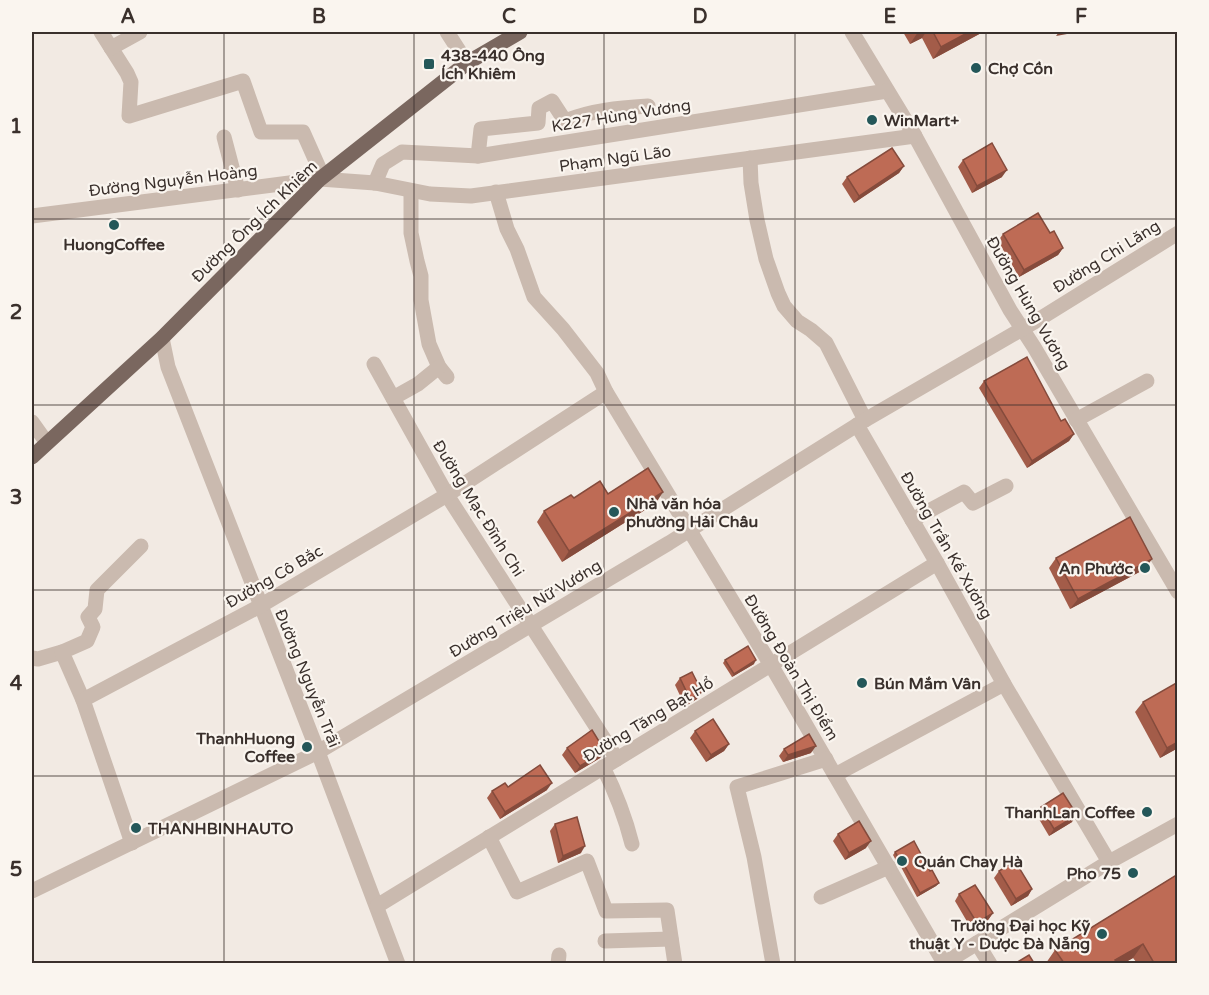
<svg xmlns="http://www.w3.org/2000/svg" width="1209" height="995" viewBox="0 0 1209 995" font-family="'Varela Round',sans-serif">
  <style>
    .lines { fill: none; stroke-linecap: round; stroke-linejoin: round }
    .minor { stroke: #cabaaf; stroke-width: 15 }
    .major { stroke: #7a675f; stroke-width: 15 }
    .wall { fill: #a35c49 }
    .shaded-wall { fill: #854b3c }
    .building { fill: #be6b55; stroke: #854b3c; stroke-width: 1.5 }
    .grid { fill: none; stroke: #3a302c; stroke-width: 1.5; stroke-opacity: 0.55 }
    .poi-dot { fill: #245759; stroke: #faf5ef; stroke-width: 2 }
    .labels { text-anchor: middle; stroke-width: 4.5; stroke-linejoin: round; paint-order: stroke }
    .poi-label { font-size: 16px; font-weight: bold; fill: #3a302c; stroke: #faf5ef; text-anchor: start }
    .street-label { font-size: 16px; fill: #3a302c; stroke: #faf5ef }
    .neatline { fill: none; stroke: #3a302c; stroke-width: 2 }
    .grid-label { font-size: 20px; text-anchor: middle; font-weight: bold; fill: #3a302c }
  </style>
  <rect width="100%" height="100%" fill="#f2eae3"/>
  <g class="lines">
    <g class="minor">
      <path d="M101,32L127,73L131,82L129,116L243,81L261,132H303L323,177"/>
      <path d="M447,32L467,63"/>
      <path d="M852,32L915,136L1010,310L1034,347L1178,592"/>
      <path d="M111,48L140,32"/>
      <path d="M224,137L238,190"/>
      <path d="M478,156L481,129L538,123L539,108L552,101L565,121C592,110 619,108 648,106"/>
      <path d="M750,158L751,183L757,220L766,259L778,293L784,306L797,321L811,330L826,343L865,420"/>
      <path d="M375,183L383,164L402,152L478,156L887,91"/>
      <path d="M411,191V233L417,261L421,276V300L429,344L439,367L447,377"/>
      <path d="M496,192L507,229L517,249L534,297L563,329L597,373L606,392L771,665L944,963"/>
      <path d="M32,216L320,179L375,183L430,194L471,196L915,136"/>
      <path d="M162,338L168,367L318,752L398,964"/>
      <path d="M374,364L447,495L617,759"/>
      <path d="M393,398L418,384L439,367"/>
      <path d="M1076,420L1147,381"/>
      <path d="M32,422L47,443"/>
      <path d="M857,425L937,563L1004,684L1109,862"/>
      <path d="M912,520L964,492L973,503L1006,486"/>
      <path d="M32,658L38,659L62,652"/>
      <path d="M83,700L62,652L87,641L93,627L88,617L95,609L97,590L141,546"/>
      <path d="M603,767C616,793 625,816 632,844"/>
      <path d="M835,775L1004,684"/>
      <path d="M489,837L517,892L587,861L606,911L667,910L675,964"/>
      <path d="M132,843L83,700L260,606L447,495L606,392"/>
      <path d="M32,891L318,752L669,543L865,420L1041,318L1178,233"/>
      <path d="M821,897L889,867"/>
      <path d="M377,906L937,563"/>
      <path d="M605,941L671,939"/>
      <path d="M977,943L990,964"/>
      <path d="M558,964L559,955"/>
      <path d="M773,964L754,857L737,787L826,759"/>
      <path d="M943,964L1109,862L1178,824"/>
    </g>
    <path class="major" d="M32,457L162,338L320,179L467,63L520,32"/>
  </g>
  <g class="wall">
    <path d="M903,32H983L933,59L922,38L910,44Z"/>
    <path d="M963,160L1002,177L972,193L958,167Z"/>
    <path d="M904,166L899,173L854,203L842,184L847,177Z"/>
    <path d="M1003,234L1063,248L1058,255L1019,277L998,241Z"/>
    <path d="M984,381L1061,421L1074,434L1069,441L1027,468L979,388Z"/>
    <path d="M608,494L656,503L562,562L537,522L544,511L574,498Z"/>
    <path d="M1056,558L1145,569L1070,609L1049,568Z"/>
    <path d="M725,660L754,664L732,677L723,663Z"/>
    <path d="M680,678L697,699L685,706L675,685Z"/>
    <path d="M1143,702L1178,748L1160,758L1135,712Z"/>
    <path d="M695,731L729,744L724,751L706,762L690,738Z"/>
    <path d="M567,748L605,751L600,758L575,773L562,755Z"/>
    <path d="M784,749L811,753L783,762L779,756Z"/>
    <path d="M508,787L547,790L500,819L487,798L492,791Z"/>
    <path d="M1041,807L1072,822L1049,836L1036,814Z"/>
    <path d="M555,824L581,853L558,863L550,831Z"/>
    <path d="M838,834L866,848L845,860L833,841Z"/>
    <path d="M895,852L930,871L939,883L936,886L917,897L901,867L900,868L893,855Z"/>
    <path d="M999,871L1032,889L1028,896L1011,906L994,878Z"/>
    <path d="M1178,874V963H1137L1133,958L1124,963H1046L1055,950Z"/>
    <path d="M959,894L993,913L988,920L972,930L955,901Z"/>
  </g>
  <g class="shaded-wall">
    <path d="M918,32H926L922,38L910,44Z"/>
    <path d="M969,32H983L933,59L941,47Z"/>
    <path d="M1059,32H1078L1056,36Z"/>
    <path d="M904,166L899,173L854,203L859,196Z"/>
    <path d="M1007,170L1002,177L972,193L977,186Z"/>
    <path d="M1063,248L1058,255L1019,277L1024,270Z"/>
    <path d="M1074,434L1069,441L1027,468L1032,461Z"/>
    <path d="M663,492L656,503L562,562L569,551Z"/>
    <path d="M1152,559L1145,569L1070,609L1078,599Z"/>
    <path d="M756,660L754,664L732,677L734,674Z"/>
    <path d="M702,692L697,699L685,706L690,699Z"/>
    <path d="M1178,742V748L1160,758L1167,748Z"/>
    <path d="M729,744L724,751L706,762L711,755Z"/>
    <path d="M816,746L811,753L783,762L788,755Z"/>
    <path d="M605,751L600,758L575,773L580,766Z"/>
    <path d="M552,783L547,790L500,819L505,812Z"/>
    <path d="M1077,815L1072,822L1049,836L1054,829Z"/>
    <path d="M871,841L866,848L845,860L849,853Z"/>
    <path d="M585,846L581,853L558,863L563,856Z"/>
    <path d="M939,883L936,886L917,897L920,893Z"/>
    <path d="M1032,889L1028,896L1011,906L1016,899Z"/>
    <path d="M993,913L988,920L972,930L977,923Z"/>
    <path d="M1143,944L1133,958L1124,963H1113L1115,960Z"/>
  </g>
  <g class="building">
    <path d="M933,32H969L941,47Z"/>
    <path d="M992,143L1007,170L977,186L963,160Z"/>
    <path d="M892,148L904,166L859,196L847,177Z"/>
    <path d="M1038,213L1050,233L1054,231L1063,248L1024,270L1003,234Z"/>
    <path d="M1027,357L1061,421L1065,419L1074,434L1032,461L984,381Z"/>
    <path d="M648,468L663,492L569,551L544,511L571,495L574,498L600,481L608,494Z"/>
    <path d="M1130,517L1152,559L1078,599L1056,558Z"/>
    <path d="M748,646L756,660L734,674L725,660Z"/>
    <path d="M692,672L702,692L690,699L680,678Z"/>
    <path d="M1178,682V742L1167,748L1143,702Z"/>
    <path d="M713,719L729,744L711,755L695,731Z"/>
    <path d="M592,730L605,751L580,766L567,748Z"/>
    <path d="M809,734L816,746L788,755L784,749Z"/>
    <path d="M540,765L552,783L505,812L492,791L505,783L508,787Z"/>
    <path d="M1063,793L1077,815L1054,829L1041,807Z"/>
    <path d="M577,817L585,846L563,856L555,824Z"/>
    <path d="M859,821L871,841L849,853L838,834Z"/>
    <path d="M914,841L930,871L932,870L939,883L920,893L903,863L902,864L895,852Z"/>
    <path d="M1015,861L1032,889L1016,899L999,871Z"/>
    <path d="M1178,874V963H1154L1143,944L1115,960L1117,963H1064L1055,950Z"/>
    <path d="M975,885L993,913L977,923L959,894Z"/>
    <path d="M1029,955L1034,963H1016Z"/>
  </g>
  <path class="grid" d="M224,32V964M414,32V964M604,32V964M795,32V964M986,32V964M32,219H1178M32,405H1178M32,590H1178M32,776H1178"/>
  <g class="poi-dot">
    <rect x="423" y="58" width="12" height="12" rx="3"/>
    <circle cx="976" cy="68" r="6"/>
    <circle cx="872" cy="120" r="6"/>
    <circle cx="114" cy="225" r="6"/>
    <circle cx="614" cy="512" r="6"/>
    <circle cx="1145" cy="568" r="6"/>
    <circle cx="862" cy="683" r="6"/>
    <circle cx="307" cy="747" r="6"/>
    <circle cx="1147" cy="812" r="6"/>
    <circle cx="136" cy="828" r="6"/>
    <circle cx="902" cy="861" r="6"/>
    <circle cx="1133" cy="873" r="6"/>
    <circle cx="1102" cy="934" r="6"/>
  </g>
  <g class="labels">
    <g class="poi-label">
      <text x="441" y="61">438-440 Ông<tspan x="441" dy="18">Ích Khiêm</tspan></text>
      <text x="988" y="74">Chợ Cồn</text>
      <text x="884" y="126">WinMart+</text>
      <text x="114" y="250" text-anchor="middle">HuongCoffee</text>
      <text x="626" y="509">Nhà văn hóa<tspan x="626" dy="18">phường Hải Châu</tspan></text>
      <text x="1133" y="574" text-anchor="end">An Phước</text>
      <text x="874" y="689">Bún Mắm Vân</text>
      <text x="295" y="744" text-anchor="end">ThanhHuong<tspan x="295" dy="18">Coffee</tspan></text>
      <text x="1135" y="818" text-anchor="end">ThanhLan Coffee</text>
      <text x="148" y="834">THANHBINHAUTO</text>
      <text x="914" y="867">Quán Chay Hà</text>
      <text x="1121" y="879" text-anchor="end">Pho 75</text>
      <text x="1090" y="931" text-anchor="end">Trường Đại học Kỹ<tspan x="1090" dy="18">thuật Y - Dược Đà Nẵng</tspan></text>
    </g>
    <g class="street-label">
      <text transform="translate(621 115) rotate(-9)" y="6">K227 Hùng Vương</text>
      <text transform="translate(615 158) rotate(-8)" y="6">Phạm Ngũ Lão</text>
      <text transform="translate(173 180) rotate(-7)" y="6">Đường Nguyễn Hoàng</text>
      <text transform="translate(254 221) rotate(-44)" y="6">Đường Ông Ích Khiêm</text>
      <text transform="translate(1106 256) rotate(-32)" y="6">Đường Chi Lăng</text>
      <text transform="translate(1029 303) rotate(60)" y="6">Đường Hùng Vương</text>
      <text transform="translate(479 508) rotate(58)" y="6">Đường Mạc Đĩnh Chi</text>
      <text transform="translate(947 545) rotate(60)" y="6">Đường Trần Kế Xương</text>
      <text transform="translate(274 576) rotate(-30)" y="6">Đường Cô Bắc</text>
      <text transform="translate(525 608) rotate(-31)" y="6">Đường Triệu Nữ Vương</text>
      <text transform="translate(792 667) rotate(59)" y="6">Đường Đoàn Thị Điểm</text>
      <text transform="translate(308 678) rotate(68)" y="6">Đường Nguyễn Trãi</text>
      <text transform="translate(648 719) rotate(-31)" y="6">Đường Tăng Bạt Hổ</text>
    </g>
  </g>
  <rect width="1209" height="995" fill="none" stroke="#faf5ef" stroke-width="66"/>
  <rect x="33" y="33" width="1143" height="929" class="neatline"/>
  <g class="grid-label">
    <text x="128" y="23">A</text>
    <text x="319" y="23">B</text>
    <text x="509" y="23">C</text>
    <text x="700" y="23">D</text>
    <text x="890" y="23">E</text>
    <text x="1081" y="23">F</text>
    <text x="16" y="133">1</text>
    <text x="16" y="319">2</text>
    <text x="16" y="504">3</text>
    <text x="16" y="690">4</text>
    <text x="16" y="876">5</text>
  </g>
</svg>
